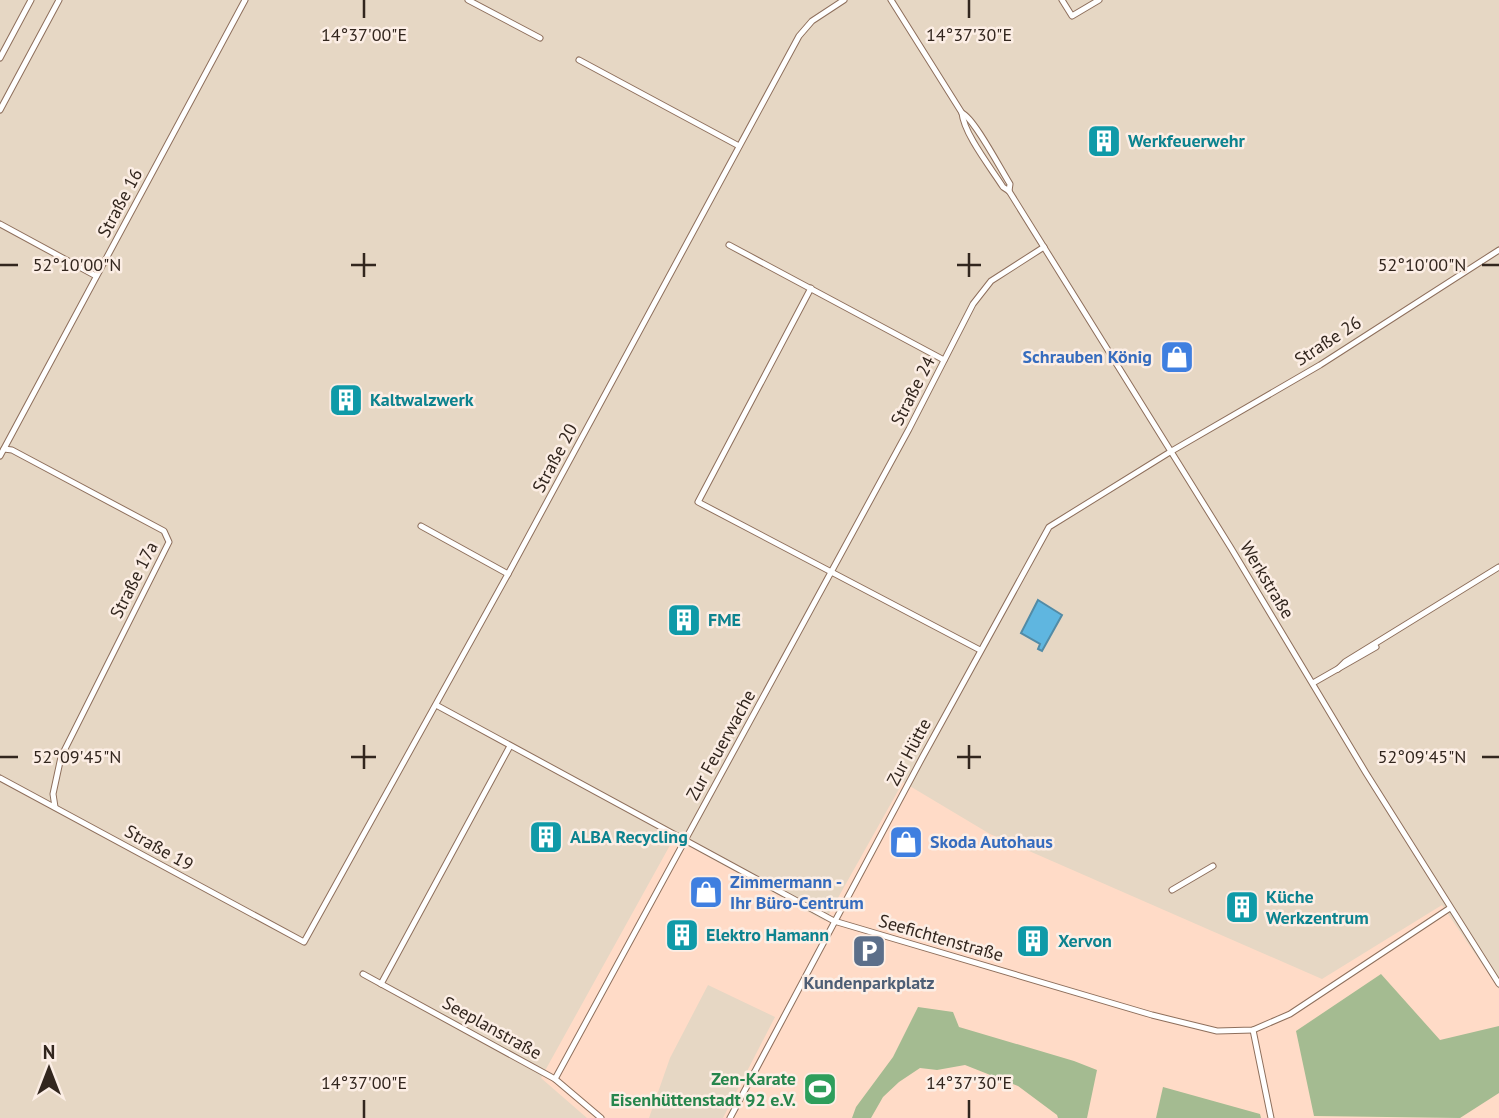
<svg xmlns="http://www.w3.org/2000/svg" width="1499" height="1118" viewBox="0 0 1499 1118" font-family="'PT Sans',sans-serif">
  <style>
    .industrial { fill: #e6d7c4 }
    .green { fill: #a4bb91 }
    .water { fill: #5fb6e0; stroke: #528ba6; stroke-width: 2 }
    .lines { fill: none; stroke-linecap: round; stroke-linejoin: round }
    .minor-casing { stroke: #8e6f5c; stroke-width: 7 }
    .minor { stroke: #fff; stroke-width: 5 }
    .ticks { fill: none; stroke: #32261e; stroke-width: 2.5 }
    .labels { text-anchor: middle; stroke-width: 5; stroke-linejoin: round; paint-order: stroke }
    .culture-label { font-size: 18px; font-weight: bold; fill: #0d838f; stroke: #fceee5; text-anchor: start }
    .street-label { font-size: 18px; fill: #32261e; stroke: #fceee5 }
    .shop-label { font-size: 18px; font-weight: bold; fill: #366cbe; stroke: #fceee5; text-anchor: start }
    .service-label { font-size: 18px; font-weight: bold; fill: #4e5e75; stroke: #fceee5 }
    .leisure-label { font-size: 18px; font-weight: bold; fill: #27864d; stroke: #fceee5; text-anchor: end }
    .ticks-label { font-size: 18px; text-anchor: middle; fill: #32261e; stroke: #fceee5; stroke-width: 5; stroke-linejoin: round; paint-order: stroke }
  </style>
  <rect width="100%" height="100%" fill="#ffdbc7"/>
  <g class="industrial">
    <path d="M0,0H1499V989L1442,905L1322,979L990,834L903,782L825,921L674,838L541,1078L587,1118H0Z"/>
    <path d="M708,985L775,1017L723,1118H649L670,1058Z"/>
  </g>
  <g class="green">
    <path d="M1381,974L1440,1040L1499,1026V1093L1460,1118L1314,1116L1296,1031Z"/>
    <path d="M918,1007L953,1012L959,1027L1074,1061L1097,1070L1087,1118H1058L1057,1115L1018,1086L965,1065L937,1070L920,1068L899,1082L883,1097L871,1118H852L856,1107L893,1057Z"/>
    <path d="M1163,1087L1260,1114L1261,1118H1156Z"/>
  </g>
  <path class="water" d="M1038,600L1062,615L1042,651L1038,649L1040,644L1021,633Z"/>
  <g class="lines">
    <g class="minor-casing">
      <g id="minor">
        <path d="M468,0L540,38"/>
        <path d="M891,0L962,113C964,134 991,168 1003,187L1009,191L1231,548L1366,773L1499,984"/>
        <path d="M1062,0L1072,16L1099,0"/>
        <path d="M0,58L31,0"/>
        <path d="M579,60L739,146"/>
        <path d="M0,110L59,0"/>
        <path d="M962,113C974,118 1001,170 1010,184L1009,191"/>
        <path d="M0,224L96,276"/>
        <path d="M729,245L944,360"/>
        <path d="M811,288L698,502L980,650"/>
        <path d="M4,449L12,450L164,531L169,542L61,757L53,794L55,807"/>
        <path d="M0,456L245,0"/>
        <path d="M421,526L508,574"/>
        <path d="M1338,669L1345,662L1499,567"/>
        <path d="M1313,683L1376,647"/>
        <path d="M436,705L834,921L1152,1015L1217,1031L1253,1030L1290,1014L1450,908"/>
        <path d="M0,778L304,942L508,574L799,36L812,21L844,0"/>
        <path d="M1172,890L1213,866"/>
        <path d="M363,974L555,1079L601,1118"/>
        <path d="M381,984L510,746"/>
        <path d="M1253,1030L1271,1118"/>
        <path d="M555,1079L909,429L973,304L991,281L1044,247"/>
        <path d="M730,1118L922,758L1049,527L1170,452L1320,365L1499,250"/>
      </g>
    </g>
    <use href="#minor" class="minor"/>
  </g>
  <path class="ticks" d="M364,0V18M969,0V18M364,253V277M969,253V277M0,265H18M351,265H376M957,265H981M1482,265H1499M364,745V769M969,745V769M0,757H18M351,757H376M957,757H981M1482,757H1499M364,1100V1118M969,1100V1118"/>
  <defs>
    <g id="building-square" transform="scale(1.75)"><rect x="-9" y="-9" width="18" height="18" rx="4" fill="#0f9aa8" stroke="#fceee5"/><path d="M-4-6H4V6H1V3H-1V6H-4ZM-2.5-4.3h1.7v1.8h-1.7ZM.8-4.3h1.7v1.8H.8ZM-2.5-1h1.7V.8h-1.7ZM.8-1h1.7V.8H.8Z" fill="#fff"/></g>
    <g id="shop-square" transform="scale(1.75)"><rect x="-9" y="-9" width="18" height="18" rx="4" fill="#3f7fe0" stroke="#fceee5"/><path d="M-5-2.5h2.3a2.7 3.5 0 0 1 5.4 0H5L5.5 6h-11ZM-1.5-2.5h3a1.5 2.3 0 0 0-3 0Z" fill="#fff"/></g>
    <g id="parking-square" transform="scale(1.75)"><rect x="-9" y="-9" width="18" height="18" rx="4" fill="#5c6f8a" stroke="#fceee5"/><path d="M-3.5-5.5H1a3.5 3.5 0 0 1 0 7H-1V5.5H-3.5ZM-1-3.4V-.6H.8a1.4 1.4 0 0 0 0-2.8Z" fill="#fff"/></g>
    <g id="stadium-square" transform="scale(1.75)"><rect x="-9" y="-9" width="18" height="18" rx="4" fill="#2e9e5b" stroke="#fceee5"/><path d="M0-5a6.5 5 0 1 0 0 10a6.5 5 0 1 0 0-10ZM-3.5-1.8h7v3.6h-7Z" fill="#fff"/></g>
  </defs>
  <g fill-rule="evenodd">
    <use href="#building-square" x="1104" y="141"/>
    <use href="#shop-square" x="1177" y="357"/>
    <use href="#building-square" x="346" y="400"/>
    <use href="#building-square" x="684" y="620"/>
    <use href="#building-square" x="546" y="837"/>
    <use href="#shop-square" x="906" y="842"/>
    <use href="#shop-square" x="706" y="892"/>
    <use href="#building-square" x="1242" y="907"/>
    <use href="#building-square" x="682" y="935"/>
    <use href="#building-square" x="1033" y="941"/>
    <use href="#parking-square" x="869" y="951"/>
    <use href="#stadium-square" x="820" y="1089"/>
  </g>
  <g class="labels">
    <g class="culture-label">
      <text x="1128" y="147">Werkfeuerwehr</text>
      <text x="370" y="406">Kaltwalzwerk</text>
      <text x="708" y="626">FME</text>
      <text x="570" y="843">ALBA Recycling</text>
      <text x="1266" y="903">Küche<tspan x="1266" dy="21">Werkzentrum</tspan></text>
      <text x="706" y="941">Elektro Hamann</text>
      <text x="1058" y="947">Xervon</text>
    </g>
    <g class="street-label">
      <text transform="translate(120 203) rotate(-62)" y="6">Straße 16</text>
      <text transform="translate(1328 341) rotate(-33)" y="6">Straße 26</text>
      <text transform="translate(913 391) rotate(-63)" y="6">Straße 24</text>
      <text transform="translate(555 458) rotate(-62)" y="6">Straße 20</text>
      <text transform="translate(134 580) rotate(-63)" y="6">Straße 17a</text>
      <text transform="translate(1267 580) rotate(59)" y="6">Werkstraße</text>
      <text transform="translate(721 745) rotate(-61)" y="6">Zur Feuerwache</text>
      <text transform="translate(909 752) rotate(-62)" y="6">Zur Hütte</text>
      <text transform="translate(159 848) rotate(29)" y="6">Straße 19</text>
      <text transform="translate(941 938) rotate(16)" y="6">Seefichtenstraße</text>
      <text transform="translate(492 1028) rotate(29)" y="6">Seeplanstraße</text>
    </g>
    <g class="shop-label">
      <text x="1152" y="363" text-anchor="end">Schrauben König</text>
      <text x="930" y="848">Skoda Autohaus</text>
      <text x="730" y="888">Zimmermann -<tspan x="730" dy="21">Ihr Büro-Centrum</tspan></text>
    </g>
    <g class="service-label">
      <text x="869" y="989">Kundenparkplatz</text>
    </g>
    <g class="leisure-label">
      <text x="796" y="1085">Zen-Karate<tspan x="796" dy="21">Eisenhüttenstadt 92 e.V.</tspan></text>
    </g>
  </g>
  <g class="ticks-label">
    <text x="364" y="41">14°37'00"E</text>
    <text x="969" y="41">14°37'30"E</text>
    <text x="77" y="271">52°10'00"N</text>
    <text x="1422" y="271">52°10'00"N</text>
    <text x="77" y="763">52°09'45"N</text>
    <text x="1422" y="763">52°09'45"N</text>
    <text x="364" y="1089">14°37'00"E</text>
    <text x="969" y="1089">14°37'30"E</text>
  </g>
  <g transform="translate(49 1069)" stroke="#fceee5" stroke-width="5" paint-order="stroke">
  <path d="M0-5L12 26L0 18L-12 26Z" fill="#32261e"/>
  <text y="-10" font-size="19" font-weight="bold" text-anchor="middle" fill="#32261e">N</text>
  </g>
</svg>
